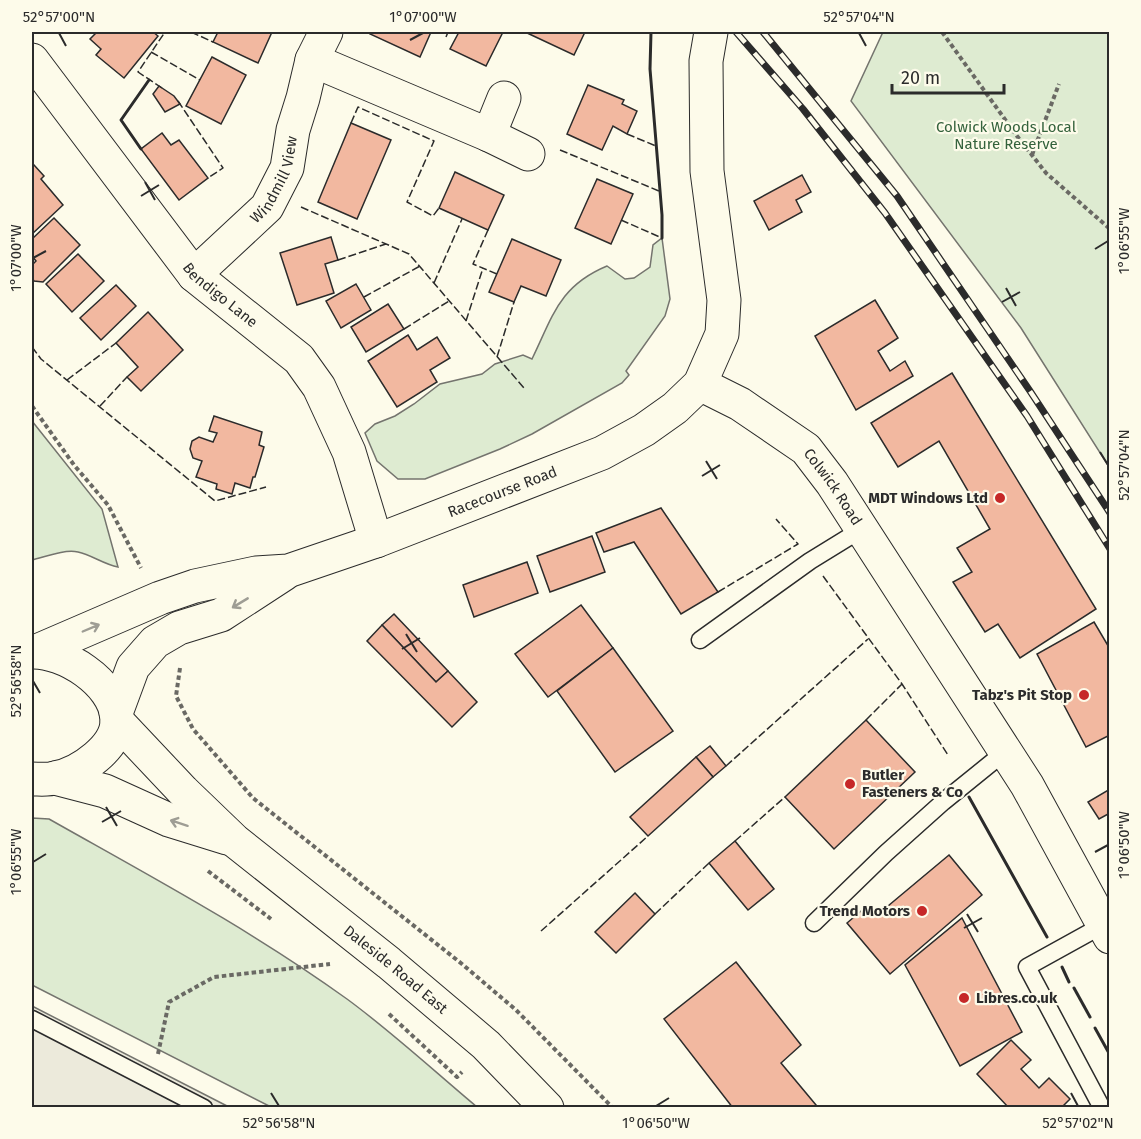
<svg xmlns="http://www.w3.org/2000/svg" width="1141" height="1139" viewBox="0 0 1141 1139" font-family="'Fira Sans',sans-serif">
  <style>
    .green { fill: #deebd1; stroke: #74746e; stroke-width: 1.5 }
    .parking { fill: #eceadb; stroke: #74746e; stroke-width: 1.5 }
    .building { fill: #f2b8a0; stroke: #2b2b2b; stroke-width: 1.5 }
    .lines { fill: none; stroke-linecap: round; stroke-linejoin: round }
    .service-casing { stroke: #2b2b2b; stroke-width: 19 }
    .minor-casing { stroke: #2b2b2b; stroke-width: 35 }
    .tertiary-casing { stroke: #2b2b2b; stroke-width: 35 }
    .primary-casing { stroke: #2b2b2b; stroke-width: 35 }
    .path { stroke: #6a6964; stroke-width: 4; stroke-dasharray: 4.5 3; stroke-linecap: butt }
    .service { stroke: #fdfbea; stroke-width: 16 }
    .minor { stroke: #fdfbea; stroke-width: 33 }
    .tertiary { stroke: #fdfbea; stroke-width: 33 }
    .primary { stroke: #fdfbea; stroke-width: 33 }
    .rail-casing { stroke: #2b2b2b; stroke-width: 7 }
    .rail { stroke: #fdfbea; stroke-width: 4.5; stroke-dasharray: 14; stroke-linecap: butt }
    .fence { stroke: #2b2b2b; stroke-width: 1.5; stroke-dasharray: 8 3; stroke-linecap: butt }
    .wall { stroke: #2b2b2b; stroke-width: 3 }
    .oneway { stroke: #9e9d94 }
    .ticks { fill: none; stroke: #2b2b2b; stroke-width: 2 }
    .poi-dot { fill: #c62828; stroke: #fdfbea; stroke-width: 2 }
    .labels { text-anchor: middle; stroke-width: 4.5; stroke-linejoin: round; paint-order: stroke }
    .park-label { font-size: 15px; fill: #34623c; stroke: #fdfbea }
    .street-label { font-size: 15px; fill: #2b2b2b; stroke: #fdfbea }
    .poi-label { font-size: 15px; font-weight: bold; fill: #2b2b2b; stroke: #fdfbea; text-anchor: end }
    .neatline { fill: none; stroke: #2b2b2b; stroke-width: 2 }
    .ticks-label { font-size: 15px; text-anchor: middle; fill: #2b2b2b }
  </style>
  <rect width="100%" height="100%" fill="#fdfbea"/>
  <g class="green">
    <path d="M883,32H1109V467L1021,328L851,101Z"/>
    <path d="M662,238L670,299L665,316L626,371L629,375L622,383L532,434L500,449L425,479H398L377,461L365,433L375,424L395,416L414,404L440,384L482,374L495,364L523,355L532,359C553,316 559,286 607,266L625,279L634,278L650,267L653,245Z"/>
    <path d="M32,421L102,509L118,567C103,564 92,555 78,552C64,549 45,557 32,560Z"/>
    <path d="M32,818L49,819C150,876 253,931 347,999C392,1032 434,1071 477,1107H271L32,985Z"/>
  </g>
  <path class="parking" d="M32,1006L229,1107H32Z"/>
  <g class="building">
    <path d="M97,32H153L158,36L124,78L96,55L101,49L90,39Z"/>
    <path d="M218,32H272L258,63L213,42Z"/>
    <path d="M371,32H431L420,57L370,34Z"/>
    <path d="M459,32H503L486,66L450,49Z"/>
    <path d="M525,32H585L574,55Z"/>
    <path d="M212,57L246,75L221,124L186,106Z"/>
    <path d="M588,85L624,100L622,104L637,111L627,134L613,126L602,150L567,134Z"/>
    <path d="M159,86L174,96L180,104L165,112L153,94Z"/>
    <path d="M351,123L391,140L357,219L318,202Z"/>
    <path d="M162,133L171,145L179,140L208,178L179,200L141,149Z"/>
    <path d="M34,165L44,176L41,179L63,205L32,234V167Z"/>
    <path d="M455,172L504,195L488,230L439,208Z"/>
    <path d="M802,175L811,192L796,200L802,212L769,230L754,201Z"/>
    <path d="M597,179L633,194L611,244L575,228Z"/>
    <path d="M54,218L80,245L43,282L34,281L32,278V265L36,261L32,256V239Z"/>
    <path d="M331,237L338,260L325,264L334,293L297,305L280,253Z"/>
    <path d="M512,239L561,260L546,296L521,286L514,302L489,292Z"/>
    <path d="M78,254L104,281L72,312L46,284Z"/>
    <path d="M356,284L371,310L341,328L326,301Z"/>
    <path d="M116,285L136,306L101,340L80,318Z"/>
    <path d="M875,300L898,338L878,351L890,371L905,361L913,376L856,410L815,336Z"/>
    <path d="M388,304L404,329L366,352L351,327Z"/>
    <path d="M148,312L183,350L141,391L127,377L138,367L116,343Z"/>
    <path d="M408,335L417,350L437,337L450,358L430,370L437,382L397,407L368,361Z"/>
    <path d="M952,373L1096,609L1020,658L998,624L985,632L953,582L972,572L957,548L990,529L939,441L898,467L871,423Z"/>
    <path d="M214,416L262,432L259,445L264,447L255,477H253L250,488L235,483L232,494L216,489L217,484L196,477L202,461L193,458L190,449L192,441L199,437L213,442L217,433L209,431Z"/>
    <path d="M661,508L718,592L681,614L634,542L604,552L596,533Z"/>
    <path d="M592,536L605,572L550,592L537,556Z"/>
    <path d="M527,562L538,593L474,617L463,585Z"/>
    <path d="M581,605L613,648L548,697L515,654Z"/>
    <path d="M394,614L448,671L436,682L382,625Z"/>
    <path d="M1094,622L1110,649V735L1086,747L1037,654Z"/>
    <path d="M382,625L436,682L448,671L477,702L452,727L367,641Z"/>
    <path d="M613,648L673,731L615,772L557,691Z"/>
    <path d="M866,720L915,772L834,849L785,797Z"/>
    <path d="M710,746L726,766L713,777L696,757Z"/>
    <path d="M696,757L713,777L648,836L630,817Z"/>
    <path d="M1110,789V813L1099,819L1088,802Z"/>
    <path d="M735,841L774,889L748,910L709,863Z"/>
    <path d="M949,855L982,895L890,974L847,923L867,906L876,916Z"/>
    <path d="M635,893L655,914L616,953L595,932Z"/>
    <path d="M962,918L1022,1032L960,1066L905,965Z"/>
    <path d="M736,962L801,1045L781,1063L816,1105L813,1108H733L664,1019Z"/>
    <path d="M1011,1040L1031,1060L1021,1069L1039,1088L1049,1078L1070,1099L1061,1108H1009L977,1074Z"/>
  </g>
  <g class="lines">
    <g class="service-casing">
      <g id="service">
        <path d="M700,640L810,561L862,529"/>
        <path d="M814,923L886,853L943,802L1006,751"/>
        <path d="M32,1019L204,1108"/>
        <path d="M1102,1108L1027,967L1103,925"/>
      </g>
    </g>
    <g class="minor-casing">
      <g id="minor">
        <path id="s1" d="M32,60L194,275L299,359L319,387L349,452L376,541"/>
        <path d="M312,60L489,135L528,154"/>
        <path d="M489,135L504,98"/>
        <path id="s2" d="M194,275L267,207L287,168L293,130L303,98L312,60L326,32"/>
        <path id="s3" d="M700,384L740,404L806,449L832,483L1027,785L1110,937"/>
      </g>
    </g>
    <g class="tertiary-casing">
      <g id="tertiary">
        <path id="s4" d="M37,651L160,598L195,586L256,573L288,571L376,541L602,453L644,430L675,408L700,384L722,334L724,300L707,171L706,61L711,32"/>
        <path d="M116,713L133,667L155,642L179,628L221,615L284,574"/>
      </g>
    </g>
    <g class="primary-casing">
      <g id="primary">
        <path d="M32,652C64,651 114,682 117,718C119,747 80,773 55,778C48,780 39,779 32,779"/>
        <path id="s5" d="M117,721L183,791L235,841L389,963L486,1045L547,1108"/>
        <path d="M55,778L105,791L169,820L227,838"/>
      </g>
    </g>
    <g class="path">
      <path d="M942,32L1017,136L1046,173L1110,229"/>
      <path d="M1032,155L1059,84"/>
      <path d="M32,406L74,465L108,505L141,568"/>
      <path d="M180,668L176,696L193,729L253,798L462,964L516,1010L613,1108"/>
      <path d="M208,871L271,919"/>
      <path d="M389,1014L457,1077L462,1072"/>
      <path d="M158,1054L169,1002L214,977L330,964"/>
    </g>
    <use href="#service" class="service"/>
    <use href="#minor" class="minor"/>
    <use href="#tertiary" class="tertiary"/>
    <use href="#primary" class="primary"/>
    <g class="rail-casing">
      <g id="rail">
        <path d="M736,32L803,109L885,213L1027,416L1110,549"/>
        <path d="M763,32L897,196L1030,391L1110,513"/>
      </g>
    </g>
    <use href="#rail" class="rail"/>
    <g class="fence">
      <path d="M191,32L213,42"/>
      <path d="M446,37L448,32"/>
      <path d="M151,52L200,80"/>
      <path d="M162,88L138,72L165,32"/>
      <path d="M178,101L223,168L208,178"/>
      <path d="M351,123L358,107L434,141L407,202L433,216L439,208"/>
      <path d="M627,134L656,146"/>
      <path d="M560,150L659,191"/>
      <path d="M301,207L409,254L524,388"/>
      <path d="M621,220L662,238"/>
      <path d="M488,230L473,264L497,274"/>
      <path d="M338,260L386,244"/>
      <path d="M434,283L462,219"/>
      <path d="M364,297L420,266"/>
      <path d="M466,321L483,268"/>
      <path d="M404,329L449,301"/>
      <path d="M32,347L41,359L215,501L266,487"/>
      <path d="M497,357L514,302"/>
      <path d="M67,380L116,343"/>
      <path d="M100,406L127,377"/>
      <path d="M823,576L902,684L948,755"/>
      <path d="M718,592L798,544L776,519"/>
      <path d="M866,720L902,684"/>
      <path d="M726,766L868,639"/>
      <path d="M735,841L785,797"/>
      <path d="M655,914L709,863"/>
      <path d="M541,931L648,836"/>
    </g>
    <g class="wall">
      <path d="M651,32L650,69L662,215V238"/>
      <path d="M141,149L121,120L149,80"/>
      <path d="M969,797L1047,937"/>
      <path d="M1062,967L1069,982"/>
      <path d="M1074,988L1090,1017"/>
      <path d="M1095,1028L1110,1055"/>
    </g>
  </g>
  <defs><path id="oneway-shaft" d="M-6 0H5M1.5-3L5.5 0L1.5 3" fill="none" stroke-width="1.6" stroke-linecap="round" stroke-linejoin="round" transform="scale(1.5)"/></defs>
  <g class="oneway">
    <use href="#oneway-shaft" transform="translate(240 603) rotate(149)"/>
    <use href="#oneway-shaft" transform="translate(91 628) rotate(-23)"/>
    <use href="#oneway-shaft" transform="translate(179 823) rotate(-162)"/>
  </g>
  <path class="ticks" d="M59,33L66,46M859,33L866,46M410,40L423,33M145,182L155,200M141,196L159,185M1095,249L1108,241M33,258L46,251M1006,288L1016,306M1002,302L1020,292M1100,452L1108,465M706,461L717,479M702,476L720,465M406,634L417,652M402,649L420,638M33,681L40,693M106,807L117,826M102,822L121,811M1095,852L1108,845M33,862L46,854M967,914L978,932M964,928L982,918M271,1093L279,1106M1071,1093L1078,1106M656,1106L669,1098"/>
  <g class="poi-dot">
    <circle cx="1000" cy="498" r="6"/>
    <circle cx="1084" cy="695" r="6"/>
    <circle cx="850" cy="784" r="6"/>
    <circle cx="922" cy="911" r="6"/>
    <circle cx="964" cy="998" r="6"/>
  </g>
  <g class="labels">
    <g class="park-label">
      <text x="1006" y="132">Colwick Woods Local<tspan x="1006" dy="17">Nature Reserve</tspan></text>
    </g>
    <g class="street-label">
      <text dy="5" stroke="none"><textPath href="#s2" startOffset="128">Windmill View</textPath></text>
      <text dy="5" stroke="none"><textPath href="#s1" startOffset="302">Bendigo Lane</textPath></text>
      <text dy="5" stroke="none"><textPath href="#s3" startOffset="171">Colwick Road</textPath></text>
      <text dy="5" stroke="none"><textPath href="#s4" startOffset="494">Racecourse Road</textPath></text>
      <text dy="5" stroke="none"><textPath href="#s5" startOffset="374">Daleside Road East</textPath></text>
    </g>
    <g class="poi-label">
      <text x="988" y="503">MDT Windows Ltd</text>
      <text x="1072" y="700">Tabz's Pit Stop</text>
      <text x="862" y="780" text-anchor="start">Butler<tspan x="862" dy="17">Fasteners &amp; Co</tspan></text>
      <text x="910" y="916">Trend Motors</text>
      <text x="976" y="1003" text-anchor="start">Libres.co.uk</text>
    </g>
  </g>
  <rect width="1141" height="1139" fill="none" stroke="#fdfbea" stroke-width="66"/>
  <path d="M892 84v9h112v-9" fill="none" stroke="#2b2b2b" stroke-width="3"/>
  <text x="901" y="84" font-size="18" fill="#2b2b2b" stroke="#fdfbea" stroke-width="4.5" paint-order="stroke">20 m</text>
  <rect x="33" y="33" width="1075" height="1073" class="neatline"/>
  <g class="ticks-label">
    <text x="59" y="22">52°57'00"N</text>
    <text x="423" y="22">1°07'00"W</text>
    <text x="859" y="22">52°57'04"N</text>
    <text transform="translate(1124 241) rotate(-90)" y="5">1°06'55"W</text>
    <text transform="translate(16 258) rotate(-90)" y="5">1°07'00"W</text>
    <text transform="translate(1124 465) rotate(-90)" y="5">52°57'04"N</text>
    <text transform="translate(16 681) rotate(-90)" y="5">52°56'58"N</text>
    <text transform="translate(1124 845) rotate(-90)" y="5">1°06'50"W</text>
    <text transform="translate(16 862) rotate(-90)" y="5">1°06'55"W</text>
    <text x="279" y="1128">52°56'58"N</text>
    <text x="656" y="1128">1°06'50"W</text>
    <text x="1078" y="1128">52°57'02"N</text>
  </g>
</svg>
